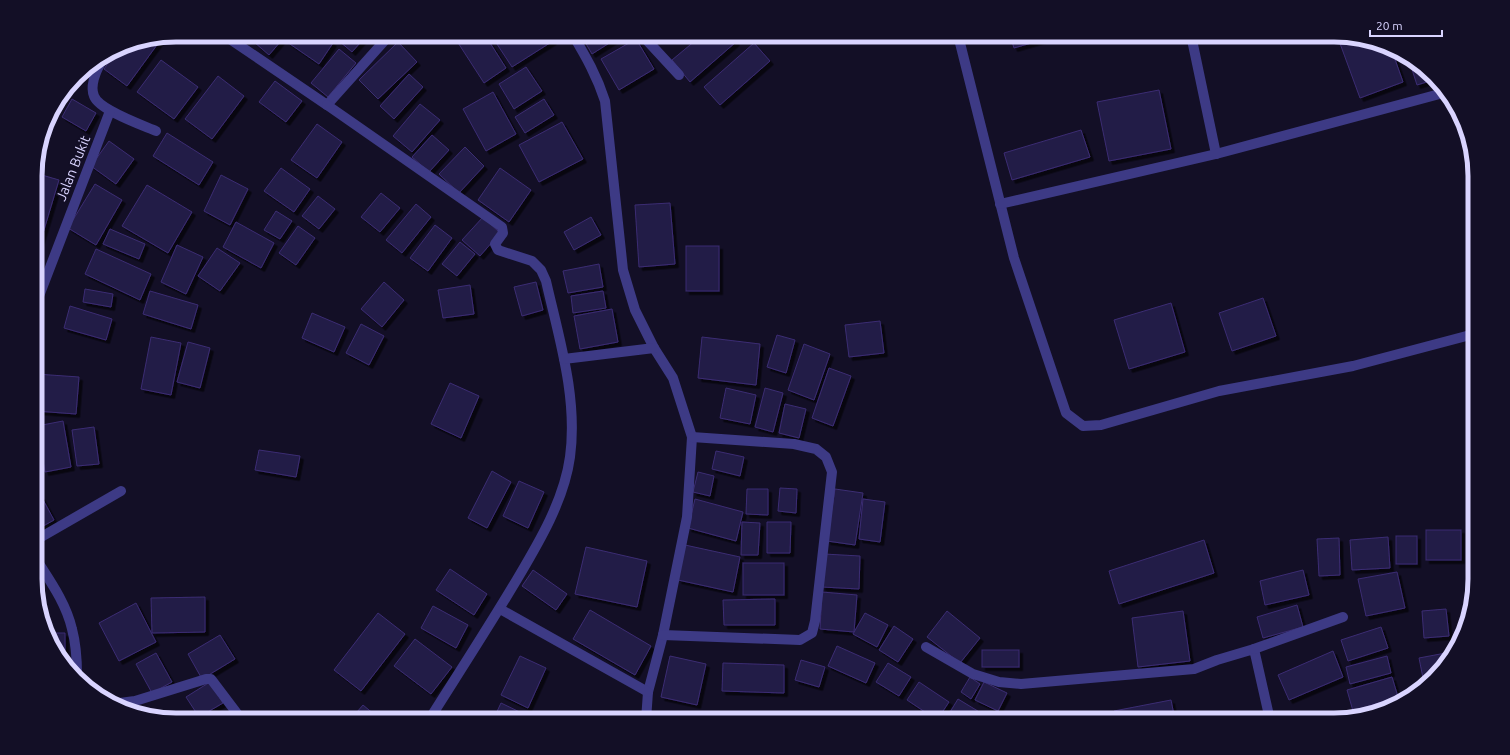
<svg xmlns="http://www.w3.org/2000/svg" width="1510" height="755" viewBox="0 0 1510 755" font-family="Ubuntu,sans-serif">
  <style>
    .building { fill: #241b47; stroke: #3b2d73; filter: url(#shadow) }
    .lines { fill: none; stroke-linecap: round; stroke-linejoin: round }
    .minor { stroke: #3d3a85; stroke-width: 10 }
    .labels { text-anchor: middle; stroke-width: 3.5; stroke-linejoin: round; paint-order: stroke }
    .street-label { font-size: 14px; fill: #d9d4ff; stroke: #130f26 }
    .rim { fill: none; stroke: #d9d4ff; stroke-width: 5 }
  </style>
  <defs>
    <filter id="shadow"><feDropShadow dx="3.5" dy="3.5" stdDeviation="0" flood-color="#0009"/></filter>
  </defs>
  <rect width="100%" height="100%" fill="#130f26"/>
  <g class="building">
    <path d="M246,35H286L269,55Z"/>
    <path d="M292,35H322L333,43L319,64L287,42Z"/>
    <path d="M332,35H367L352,52Z"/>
    <path d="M453,35H485L506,68L484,83Z"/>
    <path d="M491,35H549L553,41L512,67Z"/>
    <path d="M581,35H622L592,54Z"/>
    <path d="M702,35H731L736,42L690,82L672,60Z"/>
    <path d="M1010,35H1059L1014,48Z"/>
    <path d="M1342,37L1391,48L1403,82L1360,98L1338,38Z"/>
    <path d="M162,38L127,86L104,69L119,47L122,46Z"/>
    <path d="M636,39L654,69L619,90L601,59Z"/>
    <path d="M398,42L417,62L378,99L359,80Z"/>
    <path d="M754,43L770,61L720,105L704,87Z"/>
    <path d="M339,49L356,63L328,97L311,83Z"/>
    <path d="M161,60L198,87L174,119L137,92Z"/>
    <path d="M1409,60L1433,80L1417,85Z"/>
    <path d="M526,67L542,91L514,109L499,84Z"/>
    <path d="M409,74L423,87L394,119L380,106Z"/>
    <path d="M218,76L244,96L212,139L185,119Z"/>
    <path d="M275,81L302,101L286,122L259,102Z"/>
    <path d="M1159,90L1171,149L1109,161L1097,102Z"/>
    <path d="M493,92L516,134L486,151L463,109Z"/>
    <path d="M72,99L96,113L86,131L62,117Z"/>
    <path d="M544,99L554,115L525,133L515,117Z"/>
    <path d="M420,104L440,120L412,152L393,136Z"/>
    <path d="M562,122L583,159L539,182L519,145Z"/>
    <path d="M317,124L342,142L317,178L291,160Z"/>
    <path d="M1081,130L1090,157L1012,180L1004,153Z"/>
    <path d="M167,133L213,162L199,185L153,156Z"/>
    <path d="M432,135L449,150L429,172L412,157Z"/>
    <path d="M109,141L134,159L116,184L91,166Z"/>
    <path d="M465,147L484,166L459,193L439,174Z"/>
    <path d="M281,168L310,189L294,212L264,191Z"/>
    <path d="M500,168L531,190L509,222L478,200Z"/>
    <path d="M35,173L59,180L40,243L35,242Z"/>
    <path d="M221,175L248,189L230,225L204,211Z"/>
    <path d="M95,184L122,200L96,245L68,228Z"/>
    <path d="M147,185L192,212L168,253L122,226Z"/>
    <path d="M381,193L400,208L380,232L361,217Z"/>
    <path d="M318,196L335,209L319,229L302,216Z"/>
    <path d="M670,203L675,264L639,267L635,205Z"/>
    <path d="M416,204L431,217L402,253L386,240Z"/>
    <path d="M276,211L292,221L280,239L264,230Z"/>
    <path d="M483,217L500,233L480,256L462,240Z"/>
    <path d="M591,217L601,235L574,250L564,232Z"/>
    <path d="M236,222L274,243L261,268L223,247Z"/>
    <path d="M435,225L452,238L428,271L410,258Z"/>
    <path d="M298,226L315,238L296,265L279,253Z"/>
    <path d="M110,229L145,244L139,259L103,244Z"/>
    <path d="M460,242L475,254L457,276L442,264Z"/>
    <path d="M177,245L203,257L186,294L161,282Z"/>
    <rect x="686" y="246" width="33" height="45"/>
    <path d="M217,248L240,263L220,291L198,276Z"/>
    <path d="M96,249L151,274L140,300L85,274Z"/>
    <path d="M599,264L603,287L568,293L563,271Z"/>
    <path d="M384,282L404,300L382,327L361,309Z"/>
    <path d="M536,282L543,310L522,316L514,287Z"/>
    <path d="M470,285L474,314L443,318L438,290Z"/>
    <path d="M85,289L113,294L111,307L83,302Z"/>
    <path d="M150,291L198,305L191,329L143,314Z"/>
    <path d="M603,291L606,308L573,313L571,296Z"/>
    <path d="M1263,298L1276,336L1232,351L1219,313Z"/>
    <path d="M1171,303L1185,352L1129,369L1114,320Z"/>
    <path d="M70,306L112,319L106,340L64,328Z"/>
    <path d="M612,309L618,342L580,349L574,316Z"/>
    <path d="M312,313L345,327L334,352L302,338Z"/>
    <path d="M880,321L884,353L849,357L845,325Z"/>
    <path d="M361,324L384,336L369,365L346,353Z"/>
    <path d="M777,335L795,340L786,373L767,367Z"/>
    <path d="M151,337L181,343L171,395L141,389Z"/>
    <path d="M702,337L760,344L756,385L698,378Z"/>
    <path d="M188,342L210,348L200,388L177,382Z"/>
    <path d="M804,344L830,354L814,400L788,390Z"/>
    <path d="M829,368L851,376L833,426L812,418Z"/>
    <path d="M36,374L79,377L76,414L36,411Z"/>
    <path d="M450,383L479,396L461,438L431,424Z"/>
    <path d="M726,388L756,395L750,424L720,418Z"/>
    <path d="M765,388L783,393L773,432L755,427Z"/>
    <path d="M785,404L806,409L799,438L779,433Z"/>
    <path d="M63,421L71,467L45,472L37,426Z"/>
    <path d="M36,427L40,452L36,453Z"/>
    <path d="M94,427L99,464L77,466L72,430Z"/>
    <path d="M259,450L300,456L296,477L255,470Z"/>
    <path d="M716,451L744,457L740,476L712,469Z"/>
    <path d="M492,471L511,482L487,528L468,518Z"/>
    <path d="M698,472L714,476L710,496L693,492Z"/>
    <path d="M519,481L544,492L528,528L503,516Z"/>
    <path d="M780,488L797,489L796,513L778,511Z"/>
    <path d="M747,489H768V515L746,514Z"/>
    <path d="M835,489L863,493L855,545L827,541Z"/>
    <path d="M41,496L54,520L36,530V498Z"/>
    <path d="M695,499L743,512L736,541L688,528Z"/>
    <path d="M863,499L885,502L880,542L859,539Z"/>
    <path d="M742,522L760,523L758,555H741Z"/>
    <path d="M767,522H791L790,553H767Z"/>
    <rect x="1426" y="530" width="35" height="30"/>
    <rect x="1396" y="536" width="21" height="28"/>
    <path d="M1388,537L1390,568L1352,570L1350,540Z"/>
    <path d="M1339,538L1340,575L1319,576L1317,539Z"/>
    <path d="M1204,540L1214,573L1119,604L1109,571Z"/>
    <path d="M685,545L740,557L733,592L678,580Z"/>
    <path d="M586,547L647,561L637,607L575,594Z"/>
    <path d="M824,554L860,556L859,589L822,587Z"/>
    <rect x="743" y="563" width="41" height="32"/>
    <path d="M450,569L487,594L474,615L436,590Z"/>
    <path d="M533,570L567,594L556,610L522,586Z"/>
    <path d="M1303,570L1309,595L1265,605L1260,581Z"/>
    <path d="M1397,572L1405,608L1366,616L1358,579Z"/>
    <path d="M822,592L857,595L854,632L820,629Z"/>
    <path d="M205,597V632L152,633L151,598Z"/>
    <path d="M775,599V625H724L723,600Z"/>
    <path d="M136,603L156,642L119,661L99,623Z"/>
    <path d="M1297,605L1303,627L1263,638L1257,617Z"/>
    <path d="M433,606L468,625L456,648L421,628Z"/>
    <path d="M1446,609L1449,636L1424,638L1422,611Z"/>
    <path d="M590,610L651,646L635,675L573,639Z"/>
    <path d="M947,611L980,638L960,663L927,637Z"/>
    <path d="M1183,611L1190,661L1138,667L1132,618Z"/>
    <path d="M378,613L405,634L361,691L334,670Z"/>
    <path d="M865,613L888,625L877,647L853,634Z"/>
    <path d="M894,626L913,639L898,662L879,650Z"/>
    <path d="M1381,627L1388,648L1348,661L1341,640Z"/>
    <path d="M51,633H65V660H62Z"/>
    <path d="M220,635L235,659L202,679L188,654Z"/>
    <path d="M415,639L452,667L431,694L394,666Z"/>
    <path d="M837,646L875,663L866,683L828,666Z"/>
    <rect x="982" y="650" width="37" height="17"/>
    <path d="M1333,651L1343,677L1289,700L1278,675Z"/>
    <path d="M1451,652L1424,683L1419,658Z"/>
    <path d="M156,653L172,682L152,693L136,664Z"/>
    <path d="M520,656L546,668L528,708L501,695Z"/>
    <path d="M670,656L706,664L697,705L661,697Z"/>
    <path d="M1387,656L1391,673L1350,684L1346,667Z"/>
    <path d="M801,660L825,667L819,687L795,680Z"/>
    <path d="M723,663L784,665V693L722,691Z"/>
    <path d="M888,663L911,677L899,696L876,682Z"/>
    <path d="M970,677L980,684L971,699L961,692Z"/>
    <path d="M1392,677L1398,697L1353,711L1347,690Z"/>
    <path d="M210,682L223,703L199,717L186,697Z"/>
    <path d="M919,682L949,702L937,720L907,700Z"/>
    <path d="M984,682L1007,693L998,711L975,700Z"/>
    <path d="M958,699L986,716L983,720H953L947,717Z"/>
    <path d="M1171,700L1175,720H1116L1114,711Z"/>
    <path d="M1402,700L1351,717V715Z"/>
    <path d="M501,703L526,715L524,720H493Z"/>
    <path d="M363,705L381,720H350Z"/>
    <path d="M400,713L411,715L410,720H398Z"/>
    <path d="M838,713L841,720H824Z"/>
    <path d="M656,714L695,720H655Z"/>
  </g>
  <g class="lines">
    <g class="minor">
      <path d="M224,35L327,105L387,38L391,35"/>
      <path d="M573,35C586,57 597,76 605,101L623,270L635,310L654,348L673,378L692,437L687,517L663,635L648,692L646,720"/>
      <path d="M642,35L679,75"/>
      <path d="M958,35L1014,258L1066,413L1083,426L1101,425L1219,391L1353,366L1474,334"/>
      <path d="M1191,35L1216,154"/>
      <path d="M104,57C98,67 89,84 94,96C99,110 142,125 156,131"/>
      <path d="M327,105L502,227L503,233L495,244L498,250L532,261L541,270L546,281C559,338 578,398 570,457C564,501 538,544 516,581C488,628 458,674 429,720"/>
      <path d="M1000,204L1216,154L1447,92"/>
      <path d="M36,304L110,111"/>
      <path d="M564,359L654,348"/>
      <path d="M36,540L121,491"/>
      <path d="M36,559C50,581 66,603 72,629C76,644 77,660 77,675"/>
      <path d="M500,609L648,692"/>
      <path d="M663,635L800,640L812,633L815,621L832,472L826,457L816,449L794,444L692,437"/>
      <path d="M926,647L973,674L999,682L1021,684L1194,669L1217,660L1254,649L1270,720"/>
      <path d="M1254,649L1343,617"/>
      <path d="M112,704L135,701L206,679H211L242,720"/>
    </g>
  </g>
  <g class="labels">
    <g class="street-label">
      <text transform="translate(73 168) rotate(-68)" y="5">Jalan Bukit</text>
    </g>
  </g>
  <path d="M0 0H1510V755H0ZM176 42H1334A134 134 0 0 1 1468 176V579A134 134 0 0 1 1334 713H176A134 134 0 0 1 42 579V176A134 134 0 0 1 176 42Z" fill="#130f26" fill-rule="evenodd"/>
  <path class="rim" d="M176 42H1334A134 134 0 0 1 1468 176V579A134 134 0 0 1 1334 713H176A134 134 0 0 1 42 579V176A134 134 0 0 1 176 42Z"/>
  <path d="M1370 30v6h72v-6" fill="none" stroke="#d9d4ff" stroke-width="2"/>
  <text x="1376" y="30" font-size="12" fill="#d9d4ff" stroke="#130f26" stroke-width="3" paint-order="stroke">20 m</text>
</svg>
